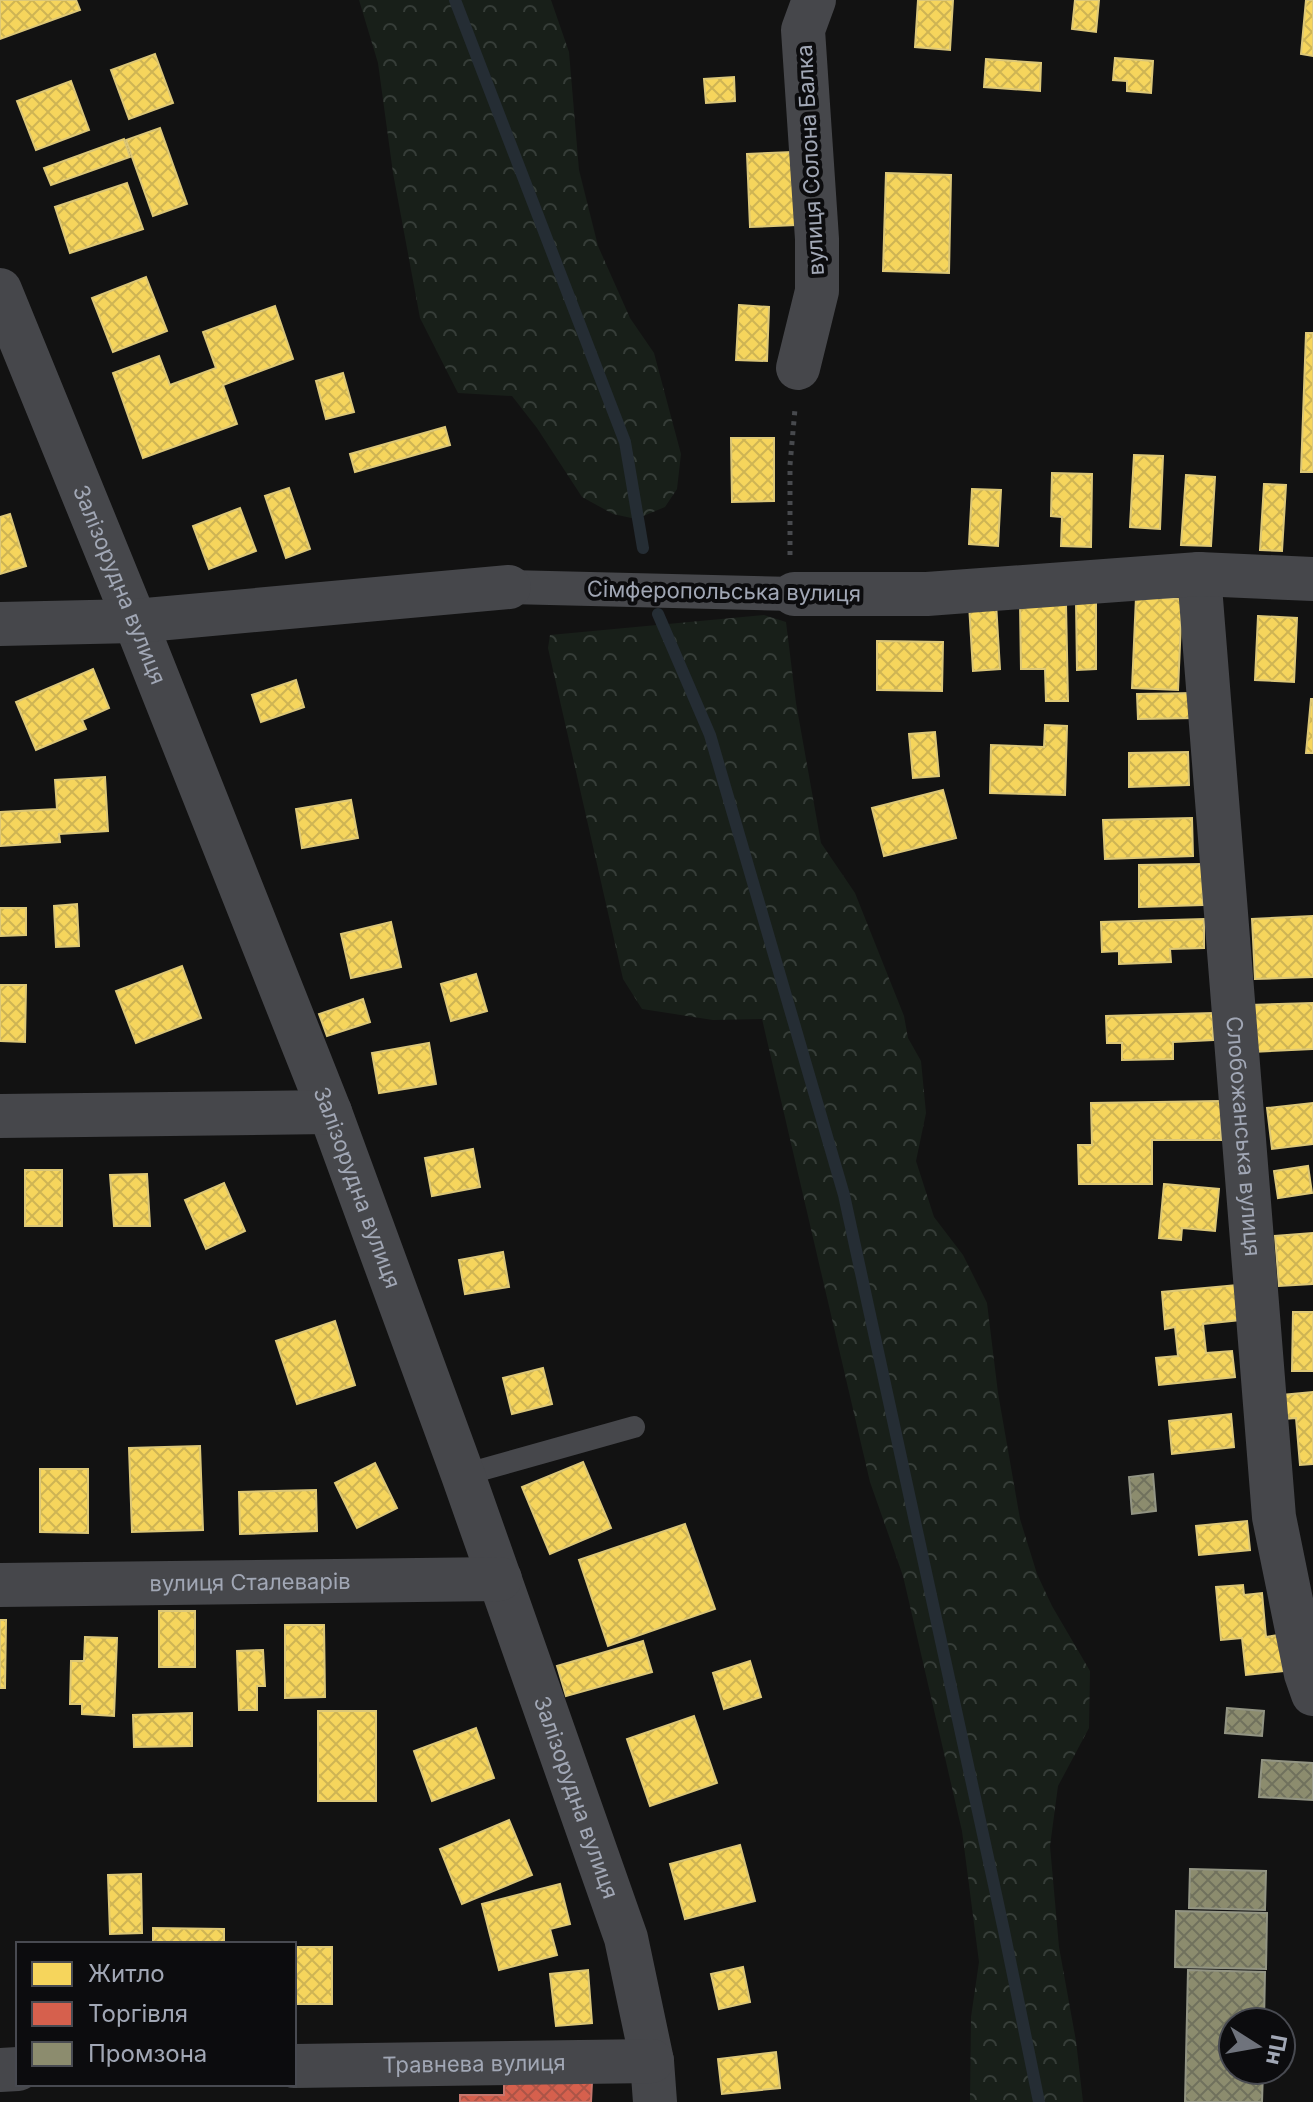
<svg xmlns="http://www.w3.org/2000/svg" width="1313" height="2102" viewBox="0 0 1313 2102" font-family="Inter,sans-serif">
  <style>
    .forest { fill: url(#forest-crowns) }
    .homes { fill: url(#homes-cross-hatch); stroke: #dcc777; stroke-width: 2 }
    .shops { fill: url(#shops-cross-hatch); stroke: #c6756c; stroke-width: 2 }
    .industry { fill: url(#industry-cross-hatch); stroke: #929483; stroke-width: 2 }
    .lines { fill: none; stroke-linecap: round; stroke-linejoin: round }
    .stream { stroke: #252d34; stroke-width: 12 }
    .path { stroke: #47494d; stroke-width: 5; stroke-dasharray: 4 6; stroke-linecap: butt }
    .service { stroke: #46474b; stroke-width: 22 }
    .pedestrian { stroke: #46474b; stroke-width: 34 }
    .minor { stroke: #46474b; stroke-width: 44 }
    .labels { text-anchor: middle; stroke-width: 8; stroke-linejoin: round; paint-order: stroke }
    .street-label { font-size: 22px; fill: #a1a7b5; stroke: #0c0c0e }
  </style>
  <defs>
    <pattern id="forest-crowns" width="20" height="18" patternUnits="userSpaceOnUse" patternTransform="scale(2)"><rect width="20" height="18" fill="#181f19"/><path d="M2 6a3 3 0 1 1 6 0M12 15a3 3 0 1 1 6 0" fill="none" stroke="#363d38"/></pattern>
    <pattern id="homes-cross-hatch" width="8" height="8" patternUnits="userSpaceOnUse" patternTransform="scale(2)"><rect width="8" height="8" fill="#f6d55c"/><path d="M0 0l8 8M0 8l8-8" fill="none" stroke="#ceb454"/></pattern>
    <pattern id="shops-cross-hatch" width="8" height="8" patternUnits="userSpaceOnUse" patternTransform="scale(2)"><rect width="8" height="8" fill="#d6604d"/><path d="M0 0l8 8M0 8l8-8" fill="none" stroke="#ac5447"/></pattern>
    <pattern id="industry-cross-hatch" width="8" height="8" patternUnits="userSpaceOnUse" patternTransform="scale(2)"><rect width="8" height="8" fill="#8c8c6e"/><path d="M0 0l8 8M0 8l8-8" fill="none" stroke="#70715d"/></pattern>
  </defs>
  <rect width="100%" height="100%" fill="#121212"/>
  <g class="forest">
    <path d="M359,0H551L569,52L579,170L598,246L630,318L654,353L681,454L677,489L665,507L636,519L613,514L582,497L537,428L512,396L458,393L420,318L393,173L378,63Z"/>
    <path d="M764,615L786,622L796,703L821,843L855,893L904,1016L908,1038L921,1061L926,1113L916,1161L934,1217L963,1255L987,1303L998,1393L1020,1519L1037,1574L1052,1606L1090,1671L1089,1728L1058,1786L1050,1846L1059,1947L1076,2041L1083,2102H970L971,2017L979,1962L962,1831L903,1576L870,1482L762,1019L713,1020L642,1009L623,979L548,648L550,635Z"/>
  </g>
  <g class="homes">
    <path d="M0,0H76L80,10L0,39Z"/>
    <path d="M918,0H953L950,50L915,47Z"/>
    <path d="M1075,0H1099L1096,32L1072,29Z"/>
    <path d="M1306,0H1313V56L1301,54Z"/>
    <path d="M155,54L173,103L129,119L111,70Z"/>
    <path d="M1115,58L1153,61L1151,93L1127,91V81L1113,80Z"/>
    <path d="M986,59L1041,63L1040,91L984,87Z"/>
    <path d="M734,77L735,101L706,103L704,79Z"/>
    <path d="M71,81L89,130L36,150L17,101Z"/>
    <path d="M160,128L187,204L153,216L126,140Z"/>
    <path d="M124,139L130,157L51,185L44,168Z"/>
    <path d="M792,152L796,225L750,227L747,154Z"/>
    <path d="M886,173L951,175L949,273L883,271Z"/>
    <path d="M127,183L143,229L70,253L55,207Z"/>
    <path d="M146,277L167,331L113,352L92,298Z"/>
    <path d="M739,305L769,307L767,361L736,360Z"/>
    <path d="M275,306L293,359L223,385L237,424L143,458L113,373L159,356L170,385L216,368L203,332Z"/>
    <path d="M1306,333H1313V472H1301Z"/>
    <path d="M343,373L354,412L326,419L316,381Z"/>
    <path d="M445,427L450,445L355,472L350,454Z"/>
    <path d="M731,438H774V501L732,502Z"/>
    <path d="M1134,455L1163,456L1160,529L1130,527Z"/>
    <path d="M1052,473L1092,474L1091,547L1061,546L1062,517L1051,516Z"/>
    <path d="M1186,475L1215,477L1211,546L1181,545Z"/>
    <path d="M1264,484L1286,485L1282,551L1260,550Z"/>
    <path d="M289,488L310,549L286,558L265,496Z"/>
    <path d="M972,489L1001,490L998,546L969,544Z"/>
    <path d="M240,508L256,551L209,569L193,526Z"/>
    <path d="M10,514L26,566L0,574V517Z"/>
    <path d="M1136,597L1182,599L1178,690L1132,688Z"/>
    <path d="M1076,601H1096V669L1077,670Z"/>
    <path d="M996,603L1000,669L973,671L969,604Z"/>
    <path d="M1020,604H1066L1068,701H1046L1045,669H1021Z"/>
    <path d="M1258,616L1297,618L1294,682L1255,680Z"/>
    <path d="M877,641L943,642L942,691L877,690Z"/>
    <path d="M93,669L109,708L82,720L86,729L36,750L16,702Z"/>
    <path d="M296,680L304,707L261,722L252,695Z"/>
    <path d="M1194,693L1195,718L1138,719L1137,694Z"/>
    <path d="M1311,699H1313V753H1306Z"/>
    <path d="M1045,725L1067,726L1065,795L990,793L991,745L1044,747Z"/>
    <path d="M935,732L939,776L913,778L909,734Z"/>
    <path d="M1188,752L1189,785L1129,787V753Z"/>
    <path d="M105,777L108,831L59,834L60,842L0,846V812L57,809L55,780Z"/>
    <path d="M943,790L956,838L884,856L872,808Z"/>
    <path d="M351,800L358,838L302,848L296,809Z"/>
    <path d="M1192,818L1193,856L1105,859L1103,820Z"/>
    <path d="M1202,864L1203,905L1139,907V865Z"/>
    <path d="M77,904L79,946L56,947L54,906Z"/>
    <path d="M0,908H26V935L0,936Z"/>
    <path d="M1313,916V977L1255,979L1252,919Z"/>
    <path d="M1204,919V948L1170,949L1171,962L1119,964V951L1102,952L1101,922Z"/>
    <path d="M391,922L401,967L351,978L341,934Z"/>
    <path d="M182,966L201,1018L136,1043L116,991Z"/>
    <path d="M476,974L487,1011L451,1021L441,984Z"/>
    <path d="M0,985H26L25,1042L0,1041Z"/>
    <path d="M363,999L370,1022L327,1036L319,1014Z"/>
    <path d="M1313,1003V1049L1252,1052L1250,1005Z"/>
    <path d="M1213,1013V1040L1173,1042V1059L1122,1060V1043H1107L1106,1016Z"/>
    <path d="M429,1043L436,1084L379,1093L372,1053Z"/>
    <path d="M1221,1101V1140H1152V1184H1079L1078,1145H1092L1091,1103Z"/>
    <path d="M1313,1103V1144L1272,1149L1267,1108Z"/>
    <path d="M473,1149L480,1187L432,1196L425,1158Z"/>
    <path d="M1308,1166L1312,1193L1278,1198L1274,1171Z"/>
    <rect x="25" y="1170" width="37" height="56"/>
    <path d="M147,1174L150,1226H114L110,1175Z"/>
    <path d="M224,1183L245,1231L206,1249L185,1200Z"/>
    <path d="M1164,1184L1219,1189L1215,1231L1182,1228L1181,1240L1159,1238Z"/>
    <path d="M1313,1233V1284L1279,1286L1275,1236Z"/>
    <path d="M503,1252L509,1287L465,1294L459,1260Z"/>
    <path d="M1237,1285L1240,1320L1203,1324L1206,1353L1232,1351L1235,1377L1159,1385L1156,1358L1178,1356L1175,1327L1165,1329L1162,1292Z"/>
    <path d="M1293,1312H1313V1371H1292Z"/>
    <path d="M335,1321L355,1385L297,1404L276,1341Z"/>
    <path d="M543,1368L552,1404L512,1414L503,1378Z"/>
    <path d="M1313,1392V1464L1300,1465L1296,1418L1284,1419L1282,1395Z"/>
    <path d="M1231,1414L1234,1447L1172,1454L1169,1421Z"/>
    <path d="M200,1446L203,1530L132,1532L129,1448Z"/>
    <path d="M583,1462L611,1528L550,1554L522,1487Z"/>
    <path d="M375,1463L397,1508L357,1528L335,1483Z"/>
    <path d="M40,1469H88V1533L40,1532Z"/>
    <path d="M316,1490L317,1531L240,1534L239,1492Z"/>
    <path d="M1247,1521L1250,1550L1199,1555L1196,1526Z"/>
    <path d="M685,1524L715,1609L608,1646L579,1560Z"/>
    <path d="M1243,1585L1244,1595L1262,1593L1266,1637L1279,1635L1283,1671L1246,1675L1242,1638L1221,1640L1216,1587Z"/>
    <rect x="159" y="1611" width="36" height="56"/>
    <path d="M0,1620H6L5,1688H0Z"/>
    <path d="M285,1625H324L325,1697L285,1698Z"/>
    <path d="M85,1637L117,1638L114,1716L82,1714V1704H70L71,1661H84Z"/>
    <path d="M643,1641L652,1672L566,1696L557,1666Z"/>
    <path d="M263,1650L265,1686H257V1710H239L237,1651Z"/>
    <path d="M750,1661L761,1697L724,1709L713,1673Z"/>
    <rect x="318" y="1711" width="58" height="90"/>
    <path d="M192,1713V1746L134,1747L133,1715Z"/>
    <path d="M694,1716L717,1783L650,1806L627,1739Z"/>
    <path d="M476,1728L494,1778L432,1801L414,1751Z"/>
    <path d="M509,1820L532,1875L462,1904L440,1849Z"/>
    <path d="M740,1845L755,1901L685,1919L670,1864Z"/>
    <path d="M141,1874L142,1933L110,1934L108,1875Z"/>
    <path d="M560,1884L570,1924L550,1929L557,1955L499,1970L482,1904Z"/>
    <path d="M153,1928L224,1929V1944H153Z"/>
    <rect x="294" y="1947" width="38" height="57"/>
    <path d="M743,1967L750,2002L719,2009L711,1974Z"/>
    <path d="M588,1970L592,2023L556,2026L550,1974Z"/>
    <path d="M776,2052L780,2088L722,2094L718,2059Z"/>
  </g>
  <path class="shops" d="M504,2082H592L591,2102H460V2095H504Z"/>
  <g class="industry">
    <path d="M1153,1474L1156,1511L1132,1514L1129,1477Z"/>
    <path d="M1227,1708L1264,1711L1262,1736L1225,1733Z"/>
    <path d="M1262,1760L1313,1763V1800L1259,1797Z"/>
    <path d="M1190,1869L1266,1871L1265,1910L1189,1908Z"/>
    <path d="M1176,1911L1267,1913L1266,1969L1175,1967Z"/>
    <path d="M1188,1970L1265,1972L1264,2022H1233V2070H1263L1262,2102H1185Z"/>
  </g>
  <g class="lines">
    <g class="stream">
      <path d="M455,0L625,442L643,548"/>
      <path d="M658,614L710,735L844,1195L1004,1931L1039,2102"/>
    </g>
    <path class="path" d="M790,555V465L795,409"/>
    <path class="service" d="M463,1475L634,1427"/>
    <path class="pedestrian" d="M509,587L794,594"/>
    <g class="minor">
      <path id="s1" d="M0,290L135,621L330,1112L463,1475L626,1938L652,2061L655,2102"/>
      <path d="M798,368L817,291V239L803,30L814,0"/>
      <path id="s2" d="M1199,574L1274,1517L1306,1674L1313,1694"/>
      <path d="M794,594H927L1199,574L1313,579"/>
      <path d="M0,624L135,621L509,587"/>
      <path d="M0,1116L330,1112"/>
      <path id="s3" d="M0,1585L500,1579"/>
      <path id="s4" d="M294,2066L652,2061"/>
      <path d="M0,2070L18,2069"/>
    </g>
  </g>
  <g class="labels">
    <g class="street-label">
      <text transform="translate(810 160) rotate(-93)" y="8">вулиця Солона Балка</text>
      <text dy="8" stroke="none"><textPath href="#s1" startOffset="318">Залізорудна вулиця</textPath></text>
      <text transform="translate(724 591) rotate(1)" y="8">Сімферопольська вулиця</text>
      <text dy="8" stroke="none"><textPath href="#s2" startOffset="564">Слобожанська вулиця</textPath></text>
      <text dy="8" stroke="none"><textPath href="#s1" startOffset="966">Залізорудна вулиця</textPath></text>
      <text dy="8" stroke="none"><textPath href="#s3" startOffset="250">вулиця Сталеварів</textPath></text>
      <text dy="8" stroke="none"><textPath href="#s1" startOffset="1614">Залізорудна вулиця</textPath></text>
      <text dy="8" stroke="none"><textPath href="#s4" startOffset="180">Травнева вулиця</textPath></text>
    </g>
  </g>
  <rect x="16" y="1942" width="280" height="144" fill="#0c0c0e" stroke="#484a51" stroke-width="2"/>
  <rect x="32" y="1962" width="40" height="24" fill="#f6d55c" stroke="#484a51" stroke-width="2"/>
  <text x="88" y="1982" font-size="24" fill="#a1a7b5">Житло</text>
  <rect x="32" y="2002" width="40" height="24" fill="#d6604d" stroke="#484a51" stroke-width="2"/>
  <text x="88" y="2022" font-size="24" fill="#a1a7b5">Торгівля</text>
  <rect x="32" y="2042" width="40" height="24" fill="#8c8c6e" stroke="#484a51" stroke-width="2"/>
  <text x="88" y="2062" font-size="24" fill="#a1a7b5">Промзона</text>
  <g transform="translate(1257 2046) rotate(101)"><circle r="38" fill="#0c0c0e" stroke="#484a51" stroke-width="2"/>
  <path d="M0-6L14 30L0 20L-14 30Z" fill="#6f737c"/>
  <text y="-12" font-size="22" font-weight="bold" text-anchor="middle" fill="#a1a7b5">Пн</text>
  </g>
</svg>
